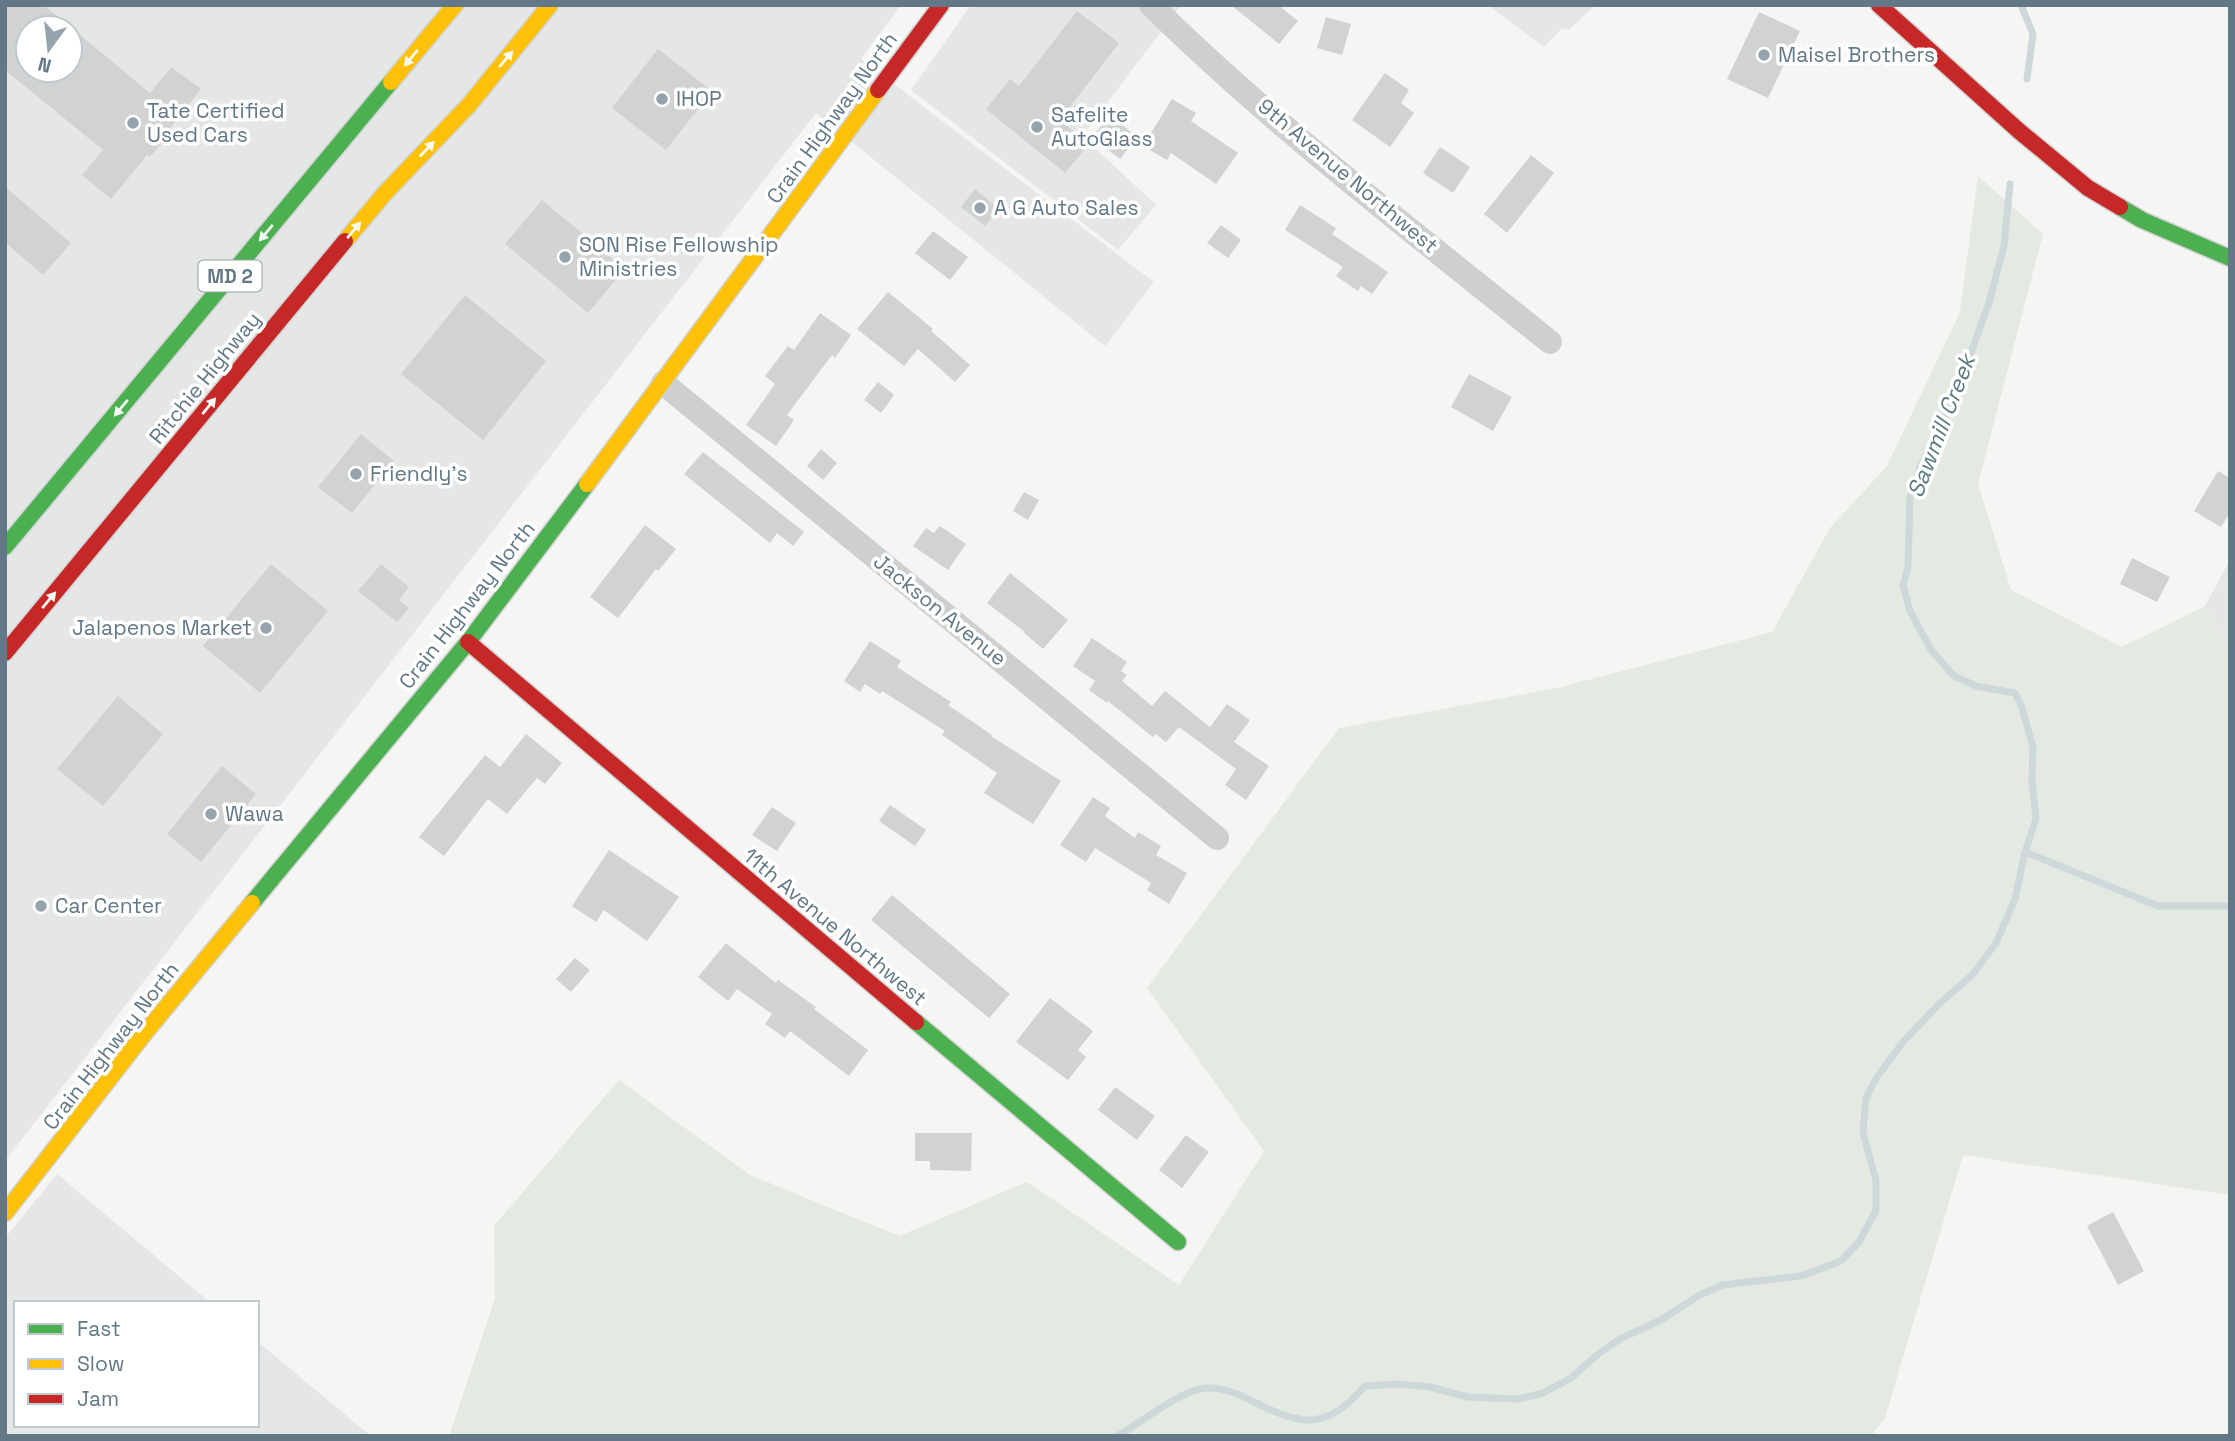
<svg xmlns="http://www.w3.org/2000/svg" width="2235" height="1441" viewBox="0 0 2235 1441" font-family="'Space Grotesk',sans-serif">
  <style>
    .built { fill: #e5e7e6; fill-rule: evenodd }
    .green { fill: #e4e9e1 }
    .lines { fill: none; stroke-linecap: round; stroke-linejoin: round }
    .stream { stroke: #ced8da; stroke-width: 7 }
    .building { fill: #d1d2d2; fill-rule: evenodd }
    .fast-casing { stroke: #d0d2d3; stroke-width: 19 }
    .slow-casing { stroke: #d0d2d3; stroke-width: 19 }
    .jam-casing { stroke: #d0d2d3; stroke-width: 19 }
    .street { stroke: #ced0d0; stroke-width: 24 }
    .fast { stroke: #4caf50; stroke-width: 16 }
    .slow { stroke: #ffc107; stroke-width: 16 }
    .jam { stroke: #c62828; stroke-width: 16 }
    .oneway { fill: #f6fbf6 }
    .poi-dot { fill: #95a4ac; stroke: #fff; stroke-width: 2.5 }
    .labels { text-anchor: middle; stroke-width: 7; stroke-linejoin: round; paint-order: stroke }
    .shield { fill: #fff; stroke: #91a0aa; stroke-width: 2 }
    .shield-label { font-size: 19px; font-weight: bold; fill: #627886 }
    .poi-label { font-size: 21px; fill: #627886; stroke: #fff; text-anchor: start }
    .street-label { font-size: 21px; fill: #627886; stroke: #fff }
    .water-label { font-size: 23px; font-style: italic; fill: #5e7b83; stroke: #fff }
  </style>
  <rect width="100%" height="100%" fill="#f5f5f3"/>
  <g class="built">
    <path d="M5,5H901L861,59L1154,282L1105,346L816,113L5,1161ZM28,28H70V70H28Z"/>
    <path d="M971,5H1181L1082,136L1156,205L1118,250L911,90Z"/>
    <path d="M1488,5H1595L1569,30L1562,28L1544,47Z"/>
    <path d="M2230,560V653L2205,606Z"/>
    <path d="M57,1174L211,1303H16V1425H257V1341L371,1436H5V1238Z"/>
  </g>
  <path class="green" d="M1978,176L2043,234L1978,484L2011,590L2122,647L2205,606L2230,653V1195L1963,1155L1885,1418L1871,1436H449L495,1298L494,1226L619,1080L750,1175L899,1236L1027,1182L1179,1285L1264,1151L1147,988L1339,728L1557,688L1772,632L1830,528L1887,466L1960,312Z"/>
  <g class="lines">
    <g class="stream">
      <path d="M2021,5L2033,34L2027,79"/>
      <path d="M2025,852L2158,906H2230"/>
      <path d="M1117,1436C1141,1423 1180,1390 1206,1388C1223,1387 1238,1394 1252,1401C1302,1426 1325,1431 1365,1386L1398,1384L1430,1387L1468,1397L1518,1399L1543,1393L1571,1378L1597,1355L1620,1339L1661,1320L1698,1296L1722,1285L1801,1276L1841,1261L1859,1242L1876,1210V1181L1863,1132L1866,1098L1877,1077L1903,1042L1938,1005L1973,974L1996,943L2015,899L2025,852L2036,819L2032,779L2033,747L2021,705L2015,693L1976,686L1954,676L1931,650L1910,611L1903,586L1908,567L1910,496L1921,465L1947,411L1969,358L1989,303L2004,246L2010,184"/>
    </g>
  </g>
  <g class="building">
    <path d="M5,5H44L150,93L171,67L201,89L164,136L166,138L150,157L147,155L111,199L82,175L103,150L5,70ZM28,28H70V70H28Z"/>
    <path d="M1231,5H1278L1298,21L1279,44Z"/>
    <path d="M1077,11L1119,43L1060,120L1089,144L1065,173L986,109L1010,79L1019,86Z"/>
    <path d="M1759,12L1800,31L1768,98L1727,79Z"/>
    <path d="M1326,17L1351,24L1342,55L1317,48Z"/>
    <path d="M658,49L712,91L666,150L612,108Z"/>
    <path d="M1385,73L1409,90L1401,103L1414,113L1390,147L1352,120Z"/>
    <path d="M1172,99L1196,113L1191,121L1238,153L1216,184L1171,153L1167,160L1143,146Z"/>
    <path d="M1110,115L1137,137L1120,159L1092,137Z"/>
    <path d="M1440,147L1470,167L1453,193L1423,173Z"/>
    <path d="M1531,155L1554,173L1507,233L1484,214Z"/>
    <path d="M5,187L71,243L43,275L5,242Z"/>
    <path d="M975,189L999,209L985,226L961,207Z"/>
    <path d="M542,200L625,269L588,313L505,244Z"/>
    <path d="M1300,205L1336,228L1332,234L1388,272L1372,294L1361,286L1358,291L1336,276L1343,267L1285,230Z"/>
    <path d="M1221,225L1241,240L1228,258L1207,243Z"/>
    <path d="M933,231L968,257L950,280L915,253Z"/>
    <path d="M888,292L933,329L931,331L970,365L955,382L918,349L904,366L857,329Z"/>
    <path d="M465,295L546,361L483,440L401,374Z"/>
    <path d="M820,313L851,335L835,358L832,355L787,415L794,420L776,446L746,425L775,384L765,376L788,346L794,350Z"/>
    <path d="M1469,374L1512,397L1493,431L1451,407Z"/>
    <path d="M878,382L894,395L881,413L864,400Z"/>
    <path d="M361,434L394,461L352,513L318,487Z"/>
    <path d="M821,449L837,463L823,480L807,466Z"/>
    <path d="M703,452L804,532L793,546L777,533L770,543L684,474Z"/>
    <path d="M2218,471L2230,478V512L2221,527L2194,511Z"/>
    <path d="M1024,492L1039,500L1028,520L1013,511Z"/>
    <path d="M645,525L676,549L658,571L656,569L618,618L590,597Z"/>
    <path d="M940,526L966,544L948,570L913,546L926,528L934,533Z"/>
    <path d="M2132,558L2170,577L2157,602L2120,584Z"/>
    <path d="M271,564L328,611L260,693L203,646Z"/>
    <path d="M381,564L409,587L399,600L409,608L397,622L358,591Z"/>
    <path d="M1010,573L1068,620L1043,649L1024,633L1025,632L987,603Z"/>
    <path d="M1092,638L1127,662L1121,671L1127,675L1122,681L1152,706L1165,691L1210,727L1227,704L1250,720L1234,742L1269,766L1246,800L1225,785L1236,769L1179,727L1166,742L1156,734L1153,737L1108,701L1107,703L1089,690L1095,681L1073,666Z"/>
    <path d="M870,641L901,661L897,667L951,702L948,705L992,735L991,736L1061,781L1033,824L984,793L997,773L942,735L945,731L882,691L880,694L865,684L860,692L844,681Z"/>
    <path d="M118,696L163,734L103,806L57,769Z"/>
    <path d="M526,734L562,763L545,784L537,778L507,814L488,799L444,856L419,837L485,755L500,767Z"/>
    <path d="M222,766L256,794L201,862L167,834Z"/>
    <path d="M1093,797L1110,808L1105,816L1135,838L1138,832L1161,846L1156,855L1187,873L1169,904L1147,890L1151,883L1095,848L1086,862L1060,845Z"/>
    <path d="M890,805L926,830L915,846L879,821Z"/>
    <path d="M772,807L796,823L777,851L752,835Z"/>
    <path d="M609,850L679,897L647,941L604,910L596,922L572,906Z"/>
    <path d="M892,895L1010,994L989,1018L871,920Z"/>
    <path d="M726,943L776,983L778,980L816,1007L814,1009L868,1050L849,1076L790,1031L785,1038L765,1024L772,1014L737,989L728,1001L698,977Z"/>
    <path d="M575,958L590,970L571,992L556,979Z"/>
    <path d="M1050,998L1093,1031L1078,1050L1086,1057L1068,1080L1016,1042Z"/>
    <path d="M1115,1087L1155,1116L1137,1140L1098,1110Z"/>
    <path d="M915,1133H972L971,1171L930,1170V1161H915Z"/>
    <path d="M1186,1135L1209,1152L1182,1188L1159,1170Z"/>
    <path d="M2113,1212L2144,1271L2118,1285L2087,1226Z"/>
  </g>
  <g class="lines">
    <g class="fast-casing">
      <g id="fast">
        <path d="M2120,207L2142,220L2230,258"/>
        <path d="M5,547L391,82"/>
        <path d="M252,903L468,642L587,484"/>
        <path d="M916,1022L1178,1242"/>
      </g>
    </g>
    <g class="slow-casing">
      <g id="slow">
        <path d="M391,82L455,5"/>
        <path d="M345,241L385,193L469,105L550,5"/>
        <path d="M587,484L878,90"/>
        <path d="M5,1213L144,1034L252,903"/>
      </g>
    </g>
    <g class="jam-casing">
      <g id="jam">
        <path d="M1879,5L2019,131L2088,188L2120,207"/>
        <path d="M878,90L941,5"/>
        <path d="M468,642L916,1022"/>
        <path d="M5,653L345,241"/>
      </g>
    </g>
    <g class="street">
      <path d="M1151,5C1275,127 1415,233 1550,342"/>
      <path d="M663,383L1217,838"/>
    </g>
    <use href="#fast" class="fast"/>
    <use href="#slow" class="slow"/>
    <use href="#jam" class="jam"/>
  </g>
  <defs><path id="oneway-solid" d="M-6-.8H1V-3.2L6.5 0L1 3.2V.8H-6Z" transform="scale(1.75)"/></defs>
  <g class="oneway">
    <use href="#oneway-solid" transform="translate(411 58) rotate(130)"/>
    <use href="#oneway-solid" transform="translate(506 59) rotate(-50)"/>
    <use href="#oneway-solid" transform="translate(427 149) rotate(-46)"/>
    <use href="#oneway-solid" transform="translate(354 230) rotate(-50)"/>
    <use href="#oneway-solid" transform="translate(266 233) rotate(130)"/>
    <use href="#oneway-solid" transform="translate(209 406) rotate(-51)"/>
    <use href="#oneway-solid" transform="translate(121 408) rotate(130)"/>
    <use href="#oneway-solid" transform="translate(49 600) rotate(-50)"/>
  </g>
  <g class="poi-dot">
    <circle cx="1764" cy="55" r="7"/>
    <circle cx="662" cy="99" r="7"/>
    <circle cx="133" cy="123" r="7"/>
    <circle cx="1037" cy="127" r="7"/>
    <circle cx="980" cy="208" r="7"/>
    <circle cx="565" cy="257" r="7"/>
    <circle cx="356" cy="474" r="7"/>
    <circle cx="266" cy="628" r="7"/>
    <circle cx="211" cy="814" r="7"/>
    <circle cx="41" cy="906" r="7"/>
  </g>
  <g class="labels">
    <rect class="shield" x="198.5" y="260.5" width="63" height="31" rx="5"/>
    <g class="shield-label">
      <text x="230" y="283">MD 2</text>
    </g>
    <g class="poi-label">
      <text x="1778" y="62">Maisel Brothers</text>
      <text x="676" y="106">IHOP</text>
      <text x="147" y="118">Tate Certified<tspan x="147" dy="24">Used Cars</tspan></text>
      <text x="1051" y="122">Safelite<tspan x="1051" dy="24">AutoGlass</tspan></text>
      <text x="994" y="215">A G Auto Sales</text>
      <text x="579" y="252">SON Rise Fellowship<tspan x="579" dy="24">Ministries</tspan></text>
      <text x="370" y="481">Friendly's</text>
      <text x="252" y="635" text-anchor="end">Jalapenos Market</text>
      <text x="225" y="821">Wawa</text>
      <text x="55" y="913">Car Center</text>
    </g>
    <g class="street-label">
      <text transform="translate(832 118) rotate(-54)" y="7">Crain Highway North</text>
      <text transform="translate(1348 176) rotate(40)" y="7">9th Avenue Northwest</text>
      <text transform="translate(205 378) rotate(-51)" y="7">Ritchie Highway</text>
      <text transform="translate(467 605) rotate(-52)" y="7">Crain Highway North</text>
      <text transform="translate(940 610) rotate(39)" y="7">Jackson Avenue</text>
      <text transform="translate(835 927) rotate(40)" y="7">11th Avenue Northwest</text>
      <text transform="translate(111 1046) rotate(-52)" y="7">Crain Highway North</text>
    </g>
    <g class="water-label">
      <text transform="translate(1941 426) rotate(-69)" y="8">Sawmill Creek</text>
    </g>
  </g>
  <rect width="2235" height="1441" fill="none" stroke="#627886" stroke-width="14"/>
  <rect x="14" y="1301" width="245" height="126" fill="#ffffff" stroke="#c0c9cf" stroke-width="2"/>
  <rect x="28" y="1324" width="35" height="10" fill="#4caf50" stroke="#c0c9cf" stroke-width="2"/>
  <text x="77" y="1336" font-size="21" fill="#627886">Fast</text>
  <rect x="28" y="1359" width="35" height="10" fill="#ffc107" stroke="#c0c9cf" stroke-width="2"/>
  <text x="77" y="1371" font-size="21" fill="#627886">Slow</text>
  <rect x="28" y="1394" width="35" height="10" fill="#c62828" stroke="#c0c9cf" stroke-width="2"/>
  <text x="77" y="1406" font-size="21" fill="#627886">Jam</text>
  <g transform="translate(49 49) rotate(195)"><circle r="33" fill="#ffffff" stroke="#c0c9cf" stroke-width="2"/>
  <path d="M0-5L12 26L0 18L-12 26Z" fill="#95a4ac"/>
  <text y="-10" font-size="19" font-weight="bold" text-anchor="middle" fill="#627886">N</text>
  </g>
</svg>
